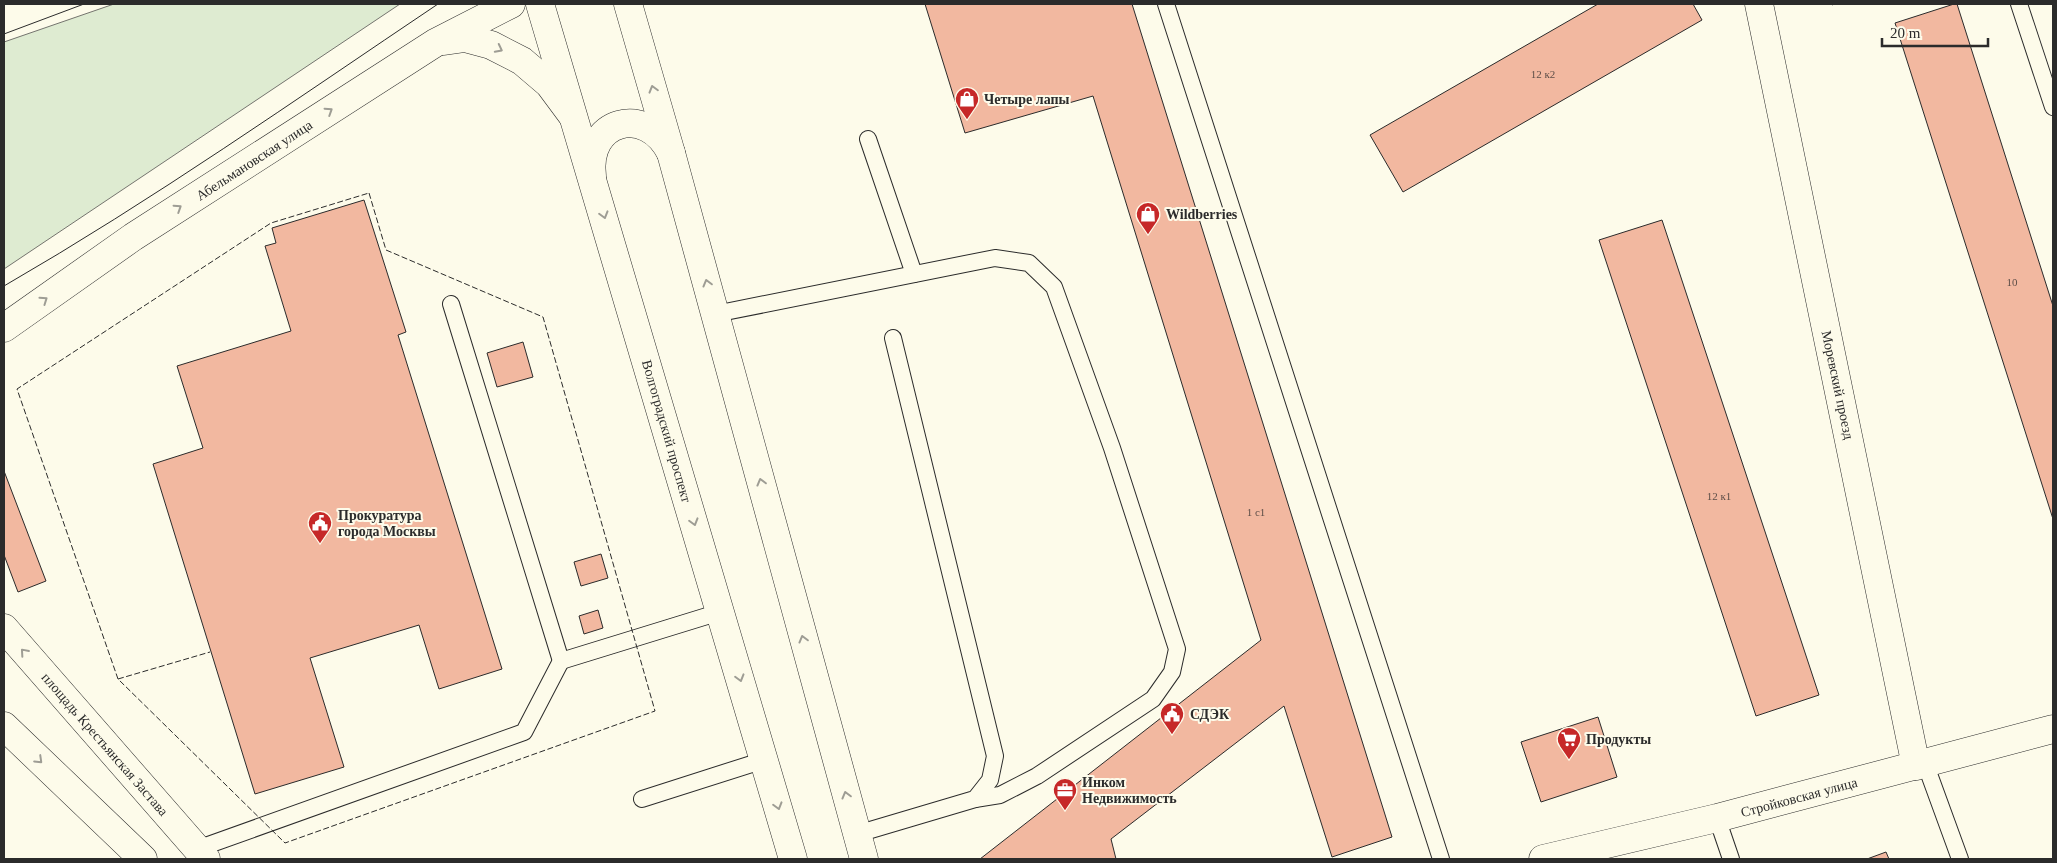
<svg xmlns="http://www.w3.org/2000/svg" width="2057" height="863" viewBox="0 0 2057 863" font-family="'Times New Roman',serif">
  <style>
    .green { fill: #deebd1; stroke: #74746e }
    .building { fill: #f2b8a0; stroke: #2b2b2b }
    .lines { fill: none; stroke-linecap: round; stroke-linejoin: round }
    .service-casing { stroke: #2b2b2b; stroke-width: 18 }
    .minor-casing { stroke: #2b2b2b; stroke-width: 29 }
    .secondary-casing { stroke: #2b2b2b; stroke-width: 29 }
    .primary-casing { stroke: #2b2b2b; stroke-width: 29 }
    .service { stroke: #fdfbea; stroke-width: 16 }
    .minor { stroke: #fdfbea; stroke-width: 28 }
    .secondary { stroke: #fdfbea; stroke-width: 28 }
    .primary { stroke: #fdfbea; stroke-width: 28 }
    .tram { stroke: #2b2b2b; stroke-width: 1 }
    .fence { stroke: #2b2b2b; stroke-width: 1; stroke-dasharray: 6 2.5; stroke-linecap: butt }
    .oneway { stroke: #9e9d94 }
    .labels { text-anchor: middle; stroke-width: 4; stroke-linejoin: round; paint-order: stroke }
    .number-label { font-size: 11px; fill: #5d4e48 }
    .poi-label { font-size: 14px; font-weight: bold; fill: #2b2b2b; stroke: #fdfbea; text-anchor: start }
    .street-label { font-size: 14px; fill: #2b2b2b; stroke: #fdfbea }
  </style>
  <rect width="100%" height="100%" fill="#fdfbea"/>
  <path class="green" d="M114,4H400L4,269V42Z"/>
  <g class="building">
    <path d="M925,4H1132L1392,837L1332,857L1284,706L1111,839L1116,859H980L1261,640L1093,96L965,133Z"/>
    <path d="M1598,4H1693L1702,20L1403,192L1370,135Z"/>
    <path d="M1954,4H1957L2053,306V519L1895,23Z"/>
    <path d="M364,200L406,332L398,335L502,669L439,689L419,625L310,658L344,767L255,794L153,464L203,448L177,366L291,331L265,246L276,243L272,228Z"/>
    <path d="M1662,220L1819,695L1756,716L1599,240Z"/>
    <path d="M523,342L533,377L497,387L487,353Z"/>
    <path d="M4,471L46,581L18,592L4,555Z"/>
    <path d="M601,554L608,578L581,586L574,562Z"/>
    <path d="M598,610L603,628L584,634L579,616Z"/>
    <path d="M1598,717L1617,777L1541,802L1521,742Z"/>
    <path d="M1886,852L1889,859H1867Z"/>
  </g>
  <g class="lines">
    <g class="service-casing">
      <g id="service">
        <path d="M1166,4L1441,859"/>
        <path d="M2019,4L2053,107"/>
        <path d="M868,139L914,274"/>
        <path d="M451,304L561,661L720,612"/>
        <path d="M715,314L995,258L1029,263L1054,287L1112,448L1177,649L1172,672L1153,699L1037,776L1000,795L975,799"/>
        <path d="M1925,763L1960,859"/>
        <path d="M642,799L764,760"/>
        <path d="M1717,818L1731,859"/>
        <path d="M857,834L975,799L990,780L995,756L893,338"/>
        <path d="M197,849L524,732L561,661"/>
      </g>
    </g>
    <g class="minor-casing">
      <g id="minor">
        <path d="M1759,4L1916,766"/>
        <path d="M1543,859L1717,818L2053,729"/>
      </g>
    </g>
    <g class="secondary-casing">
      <g id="secondary">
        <path d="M444,41L465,38L491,45L522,61L549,84L572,115"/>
        <path d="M592,176C585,120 646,103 671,153"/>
        <path d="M4,328L133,237L435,43L511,4"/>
        <path d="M4,628L206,859"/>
        <path d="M4,726L143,859"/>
      </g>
    </g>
    <g class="primary-casing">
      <g id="primary">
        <path d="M540,4L793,859"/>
        <path d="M628,4L671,153L864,859"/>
      </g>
    </g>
    <use href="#service" class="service"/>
    <use href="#minor" class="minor"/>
    <use href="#secondary" class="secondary"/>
    <use href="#primary" class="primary"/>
    <g class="tram">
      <path d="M4,34L84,4"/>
      <path d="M4,286C153,200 295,100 438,4"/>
    </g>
    <g class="fence">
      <path d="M1832,5L1834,4"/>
      <path d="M369,193L386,250L543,317L655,711L285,843L118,679L17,389L271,223Z"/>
      <path d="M118,679L210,652"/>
    </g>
  </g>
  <defs><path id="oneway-chevron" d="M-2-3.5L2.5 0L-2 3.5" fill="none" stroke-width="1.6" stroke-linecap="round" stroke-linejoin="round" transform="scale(1.25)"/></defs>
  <g class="oneway">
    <use href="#oneway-chevron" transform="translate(499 49) rotate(27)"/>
    <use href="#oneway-chevron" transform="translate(653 89) rotate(-106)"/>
    <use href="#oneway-chevron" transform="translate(329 111) rotate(-33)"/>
    <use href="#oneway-chevron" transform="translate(178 208) rotate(-33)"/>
    <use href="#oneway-chevron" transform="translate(604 215) rotate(74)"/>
    <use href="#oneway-chevron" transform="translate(707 283) rotate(-105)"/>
    <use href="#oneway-chevron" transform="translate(44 300) rotate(-35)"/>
    <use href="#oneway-chevron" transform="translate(761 482) rotate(-105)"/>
    <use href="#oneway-chevron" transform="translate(694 522) rotate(74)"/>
    <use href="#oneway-chevron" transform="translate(803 639) rotate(-105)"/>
    <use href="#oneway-chevron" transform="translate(24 652) rotate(-131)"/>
    <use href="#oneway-chevron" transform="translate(740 678) rotate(74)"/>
    <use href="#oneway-chevron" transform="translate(39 760) rotate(44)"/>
    <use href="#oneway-chevron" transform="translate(846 795) rotate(-105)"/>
    <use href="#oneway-chevron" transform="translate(778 806) rotate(74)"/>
  </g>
  <defs>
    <g id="shop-pin" transform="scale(1.25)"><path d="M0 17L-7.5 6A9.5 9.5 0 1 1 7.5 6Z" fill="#c62828" stroke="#fdfbea"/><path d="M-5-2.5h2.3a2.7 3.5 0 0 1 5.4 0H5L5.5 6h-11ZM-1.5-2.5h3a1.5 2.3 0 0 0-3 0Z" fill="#fff"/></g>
    <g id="civic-pin" transform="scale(1.25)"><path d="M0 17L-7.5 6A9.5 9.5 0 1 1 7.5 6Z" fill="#c62828" stroke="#fdfbea"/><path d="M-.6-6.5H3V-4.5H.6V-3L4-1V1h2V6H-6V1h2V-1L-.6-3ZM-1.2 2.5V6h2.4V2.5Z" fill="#fff"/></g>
    <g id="supermarket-pin" transform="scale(1.25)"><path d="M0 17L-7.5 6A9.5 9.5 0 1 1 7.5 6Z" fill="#c62828" stroke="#fdfbea"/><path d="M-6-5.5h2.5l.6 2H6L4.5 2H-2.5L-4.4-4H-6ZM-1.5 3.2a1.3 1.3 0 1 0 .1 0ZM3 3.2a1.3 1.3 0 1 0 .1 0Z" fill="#fff"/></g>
    <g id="office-pin" transform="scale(1.25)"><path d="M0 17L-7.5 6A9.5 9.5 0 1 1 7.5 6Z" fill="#c62828" stroke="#fdfbea"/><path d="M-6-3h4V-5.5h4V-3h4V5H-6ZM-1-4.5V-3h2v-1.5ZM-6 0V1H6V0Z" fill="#fff"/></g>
  </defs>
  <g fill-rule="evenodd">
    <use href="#shop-pin" x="967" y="99"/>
    <use href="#shop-pin" x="1148" y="214"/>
    <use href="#civic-pin" x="320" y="523"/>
    <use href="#civic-pin" x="1172" y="714"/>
    <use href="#supermarket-pin" x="1569" y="739"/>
    <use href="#office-pin" x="1065" y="790"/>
  </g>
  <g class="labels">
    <g class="number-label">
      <text x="1543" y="78">12 к2</text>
      <text x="2012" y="286">10</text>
      <text x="1719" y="500">12 к1</text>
      <text x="1256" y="516">1 с1</text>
    </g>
    <g class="poi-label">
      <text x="984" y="104">Четыре лапы</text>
      <text x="1166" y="219">Wildberries</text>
      <text x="338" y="520">Прокуратура<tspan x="338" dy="16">города Москвы</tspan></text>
      <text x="1190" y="719">СДЭК</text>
      <text x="1586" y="744">Продукты</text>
      <text x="1082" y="787">Инком<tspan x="1082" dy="16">Недвижимость</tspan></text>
    </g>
    <g class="street-label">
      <text transform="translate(254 160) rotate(-33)" y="5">Абельмановская улица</text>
      <text transform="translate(1838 385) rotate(78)" y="5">Моревский проезд</text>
      <text transform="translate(667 431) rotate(74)" y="5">Волгоградский проспект</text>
      <text transform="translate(105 744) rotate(49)" y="5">площадь Крестьянская Застава</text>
      <text transform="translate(1799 797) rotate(-15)" y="5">Стройковская улица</text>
    </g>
  </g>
  <rect width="2057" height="863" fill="none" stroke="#2b2b2b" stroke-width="10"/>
  <path d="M1882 38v8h106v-8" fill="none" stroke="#2b2b2b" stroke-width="2.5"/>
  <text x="1890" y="38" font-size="15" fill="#2b2b2b" stroke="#fdfbea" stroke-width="4" paint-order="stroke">20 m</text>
</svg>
